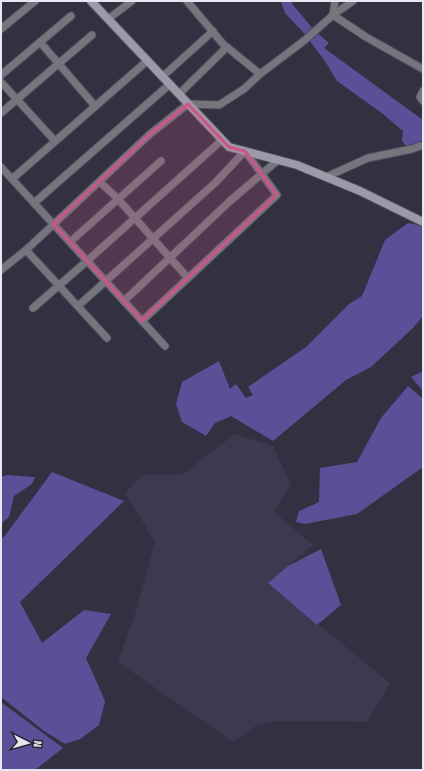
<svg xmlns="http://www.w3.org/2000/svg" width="424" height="771" viewBox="0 0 424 771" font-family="'Fira Sans Condensed',sans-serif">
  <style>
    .built { fill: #3c3a50 }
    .green { fill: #5d4e98 }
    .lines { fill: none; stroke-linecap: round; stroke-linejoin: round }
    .street-casing { stroke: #4f4d5d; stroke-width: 9 }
    .secondary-casing { stroke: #4f4d5d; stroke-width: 10 }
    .street { stroke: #76757e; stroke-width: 7 }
    .secondary { stroke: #9c9aa8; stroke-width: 8 }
    .marked { fill: #cd5688; fill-opacity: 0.2; stroke: #cd5688; stroke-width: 3; stroke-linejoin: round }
  </style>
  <rect width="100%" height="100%" fill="#323041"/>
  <path class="built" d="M235,434L273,446L291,484L274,512L313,545L268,583L390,683L367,722L276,721L257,725L233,742L118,662L135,614L155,542L125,493L142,475L183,474Z"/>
  <g class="green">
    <path d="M281,1H291L293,5L315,31L329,43L324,48L423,120V140L416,143L406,146L402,141L403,131L383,114L337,81L325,61L302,31L285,13Z"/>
    <path d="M408,223L418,225L423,228V316L413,328L371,367L346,380L273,441L231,416L215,423L206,436L182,422L176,404L182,382L219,361L230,389L236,384L246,398L253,395L248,387L306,347L349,304L362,296L385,240Z"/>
    <path d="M423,371V391L411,377Z"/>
    <path d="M408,386L423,399V467L357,514L305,524L296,522L299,511L319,502L320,468L357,462L381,418Z"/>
    <path d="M52,472L124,501L20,602L42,643L84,610L111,614L86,658L105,701L99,725L80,739L65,744L44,731L1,697V538L4,537Z"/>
    <path d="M7,475L35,477L32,484L14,496L9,517L1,524V477Z"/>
    <path d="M321,549L341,605L317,625L268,583L288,566Z"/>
    <path d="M1,702L63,748L35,770H1Z"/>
  </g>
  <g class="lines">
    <g class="street-casing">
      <g id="street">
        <path d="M187,1L223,44L260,74"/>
        <path d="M335,1L333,15L366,37L423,69"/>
        <path d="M108,19L132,1"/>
        <path d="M1,29L35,1"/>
        <path d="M40,42L95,106"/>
        <path d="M1,75L71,16"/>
        <path d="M162,77L213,31"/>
        <path d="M1,82L55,141"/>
        <path d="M423,91L420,97L423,101"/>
        <path d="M179,94L227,47"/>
        <path d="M1,113L92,35"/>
        <path d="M1,167L165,346"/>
        <path d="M326,177L368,158L412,149L423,145"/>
        <path d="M12,179L147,61"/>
        <path d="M100,182L118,199L187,277"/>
        <path d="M34,203L170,84"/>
        <path d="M70,242L161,161"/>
        <path d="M1,270L26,250"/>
        <path d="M124,301L230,201L278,160"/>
        <path d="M78,306L216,182L245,151L277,195L142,321"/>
        <path d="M33,308L87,261L222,140"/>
        <path d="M107,338L26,250L150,134L188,104L219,105L244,89L260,74L305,40L333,15L353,1"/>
      </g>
    </g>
    <g class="secondary-casing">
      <path id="secondary" d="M91,1L229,147L297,165L360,191L423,222"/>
    </g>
    <use href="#street" class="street"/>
    <use href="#secondary" class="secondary"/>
  </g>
  <path class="marked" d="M188,104L229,147L245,151L277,195L142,321L53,224L150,134Z"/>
  <rect width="424" height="771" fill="none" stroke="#e7e6f1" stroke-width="4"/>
  <g transform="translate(28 743) rotate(96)" stroke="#282636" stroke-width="3" paint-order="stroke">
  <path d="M0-3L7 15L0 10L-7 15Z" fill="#e7e6f1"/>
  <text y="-6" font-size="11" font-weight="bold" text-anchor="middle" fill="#e7e6f1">N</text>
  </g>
</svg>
